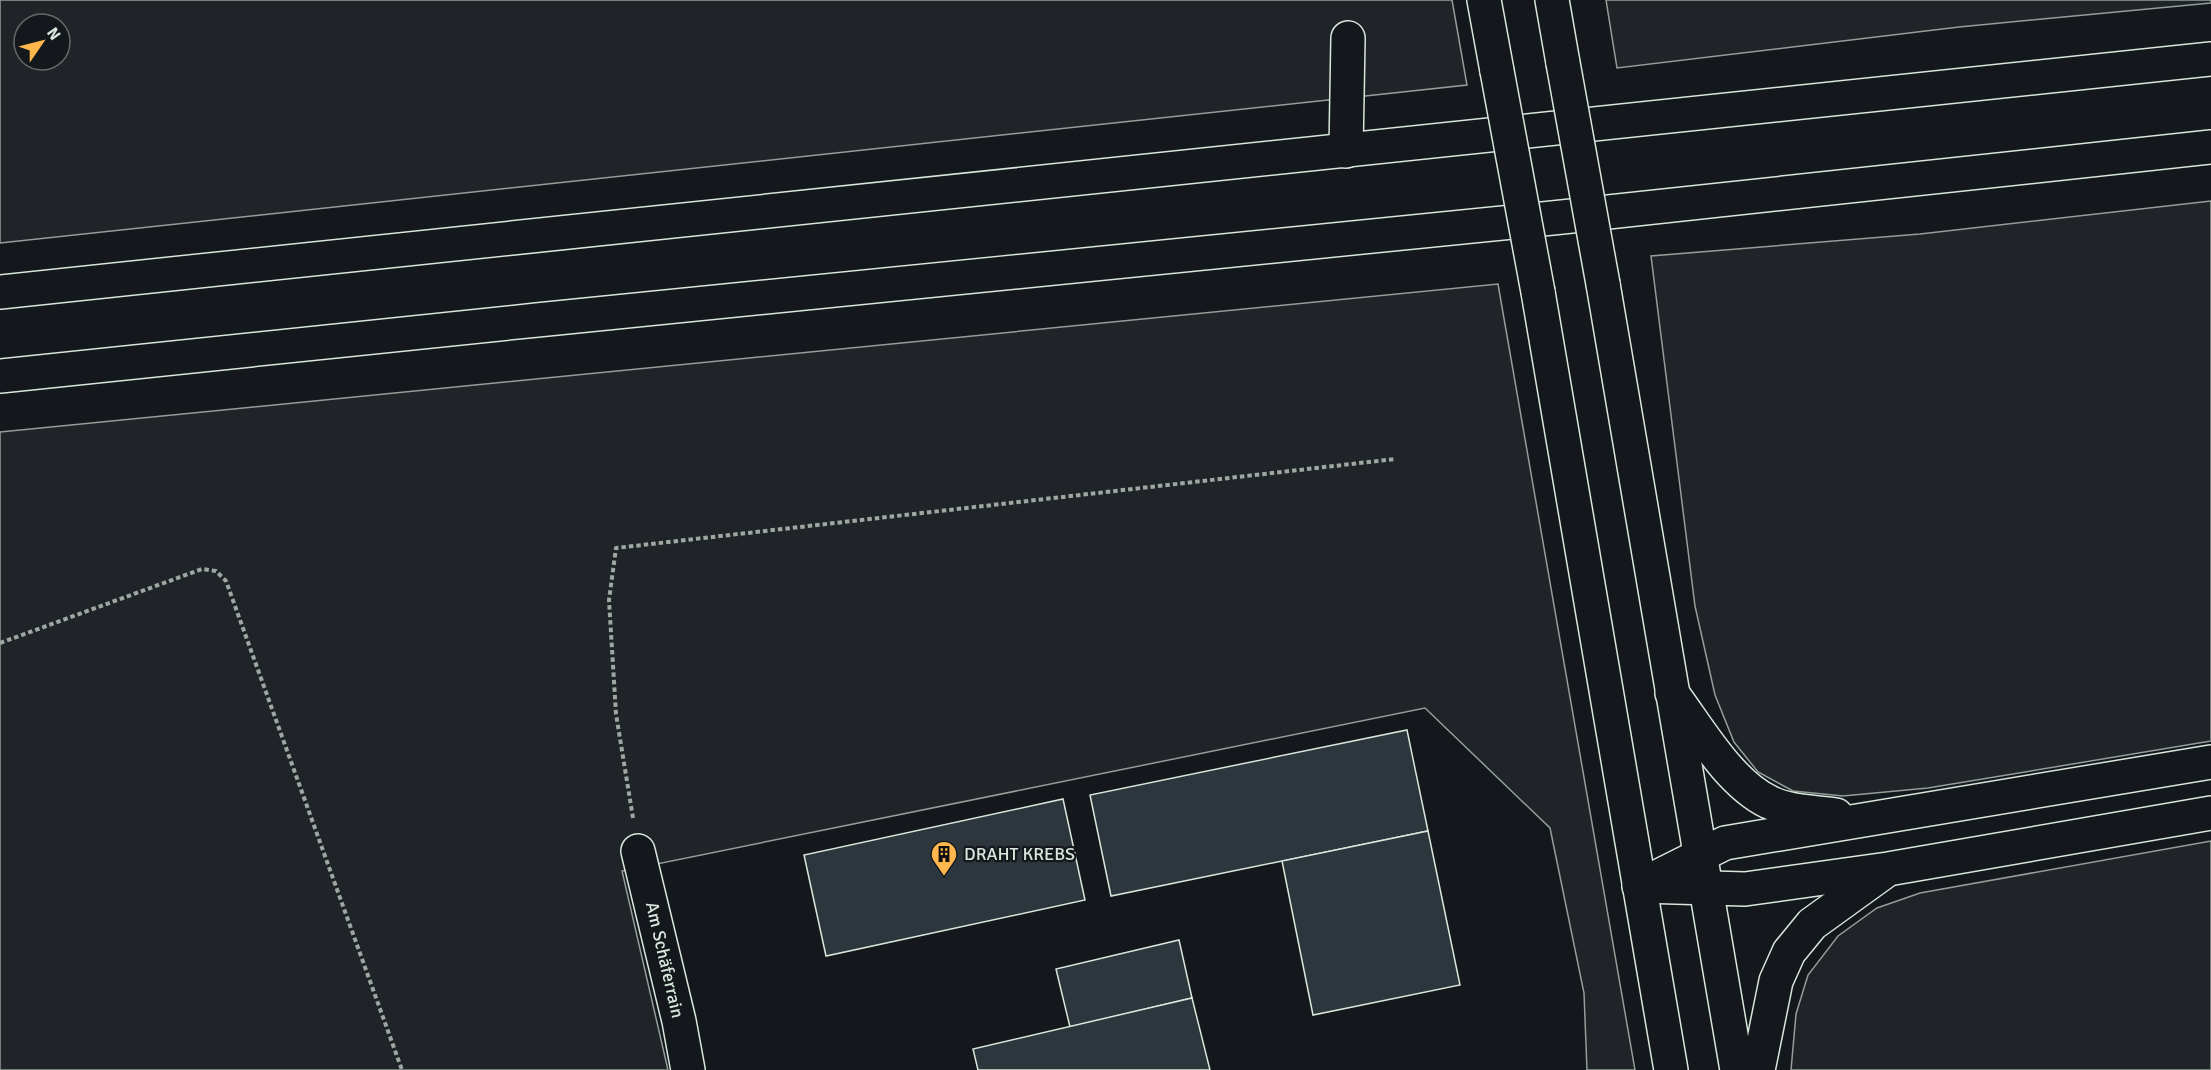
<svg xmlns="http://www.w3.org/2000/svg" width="2211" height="1070" viewBox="0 0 2211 1070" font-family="Signika,sans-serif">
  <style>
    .green { fill: #202428; stroke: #939e99; stroke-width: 1.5; fill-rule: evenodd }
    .building { fill: #2c363c; stroke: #d8e6dc; stroke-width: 1.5 }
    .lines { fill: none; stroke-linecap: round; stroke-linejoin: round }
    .minor-casing { stroke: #d8e6dc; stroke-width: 36 }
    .major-casing { stroke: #d8e6dc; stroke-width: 36 }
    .highway-casing { stroke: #d8e6dc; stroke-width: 36 }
    .path { stroke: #9da8a2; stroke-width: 4; stroke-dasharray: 4.5 3; stroke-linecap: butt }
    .minor { stroke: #14181c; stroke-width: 33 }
    .major { stroke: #14181c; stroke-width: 33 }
    .highway { stroke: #14181c; stroke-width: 33 }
    .major-bridge-casing { stroke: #d8e6dc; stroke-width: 36; stroke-linecap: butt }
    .major-bridge { stroke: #14181c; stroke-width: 33 }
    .labels { text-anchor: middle; stroke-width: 4.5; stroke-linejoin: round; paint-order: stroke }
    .poi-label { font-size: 18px; fill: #d8e6dc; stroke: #14181c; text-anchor: start }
    .street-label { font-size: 18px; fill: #d8e6dc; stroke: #14181c }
  </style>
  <rect width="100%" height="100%" fill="#14181c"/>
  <g class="green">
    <path d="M0,0H1452L1467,85L0,243ZM24,24H60V60H24Z"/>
    <path d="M1606,0H2211V3L1959,27L1617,68Z"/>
    <path d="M2211,201V741L1928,788L1843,796L1793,791L1758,772L1734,742L1715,695L1695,606L1651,256L1920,234Z"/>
    <path d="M1498,284L1635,1070H1587L1584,993L1550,828L1425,708L622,871L668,1070H0V432Z"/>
    <path d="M2211,841V1070H1791L1796,1014L1808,975L1838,936L1877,908L1920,893Z"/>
  </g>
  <g class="building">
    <path d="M1407,730L1428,831L1111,896L1090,795Z"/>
    <path d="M1063,799L1085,900L826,956L804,855Z"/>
    <path d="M1428,831L1460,985L1313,1015L1282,861Z"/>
    <path d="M1179,940L1192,998L1070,1027L1056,969Z"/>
    <path d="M1192,998L1210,1070H978L973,1049Z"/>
  </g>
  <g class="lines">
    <g class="minor-casing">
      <g id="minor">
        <path d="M1346,151L1348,38"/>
        <path d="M638,851L679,1021L688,1070"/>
      </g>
    </g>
    <g class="major-casing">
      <g id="major">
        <path d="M1484,0L1497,71"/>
        <path d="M1552,0L1563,63"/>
        <path d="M1603,284L1737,1070"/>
        <path d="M1538,292L1671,1070"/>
      </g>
    </g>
    <g class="highway-casing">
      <g id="highway">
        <path d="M0,292L2211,59"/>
        <path d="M0,376L537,320L1562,217L2211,147"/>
        <path d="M1672,693C1698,728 1729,783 1769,802C1788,812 1815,812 1836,815"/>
        <path d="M1639,886L1725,843L2211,762"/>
        <path d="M1641,886L1745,889L1888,869L2211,813"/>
        <path d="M1758,1070L1776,981L1789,952L1812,924L1884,872"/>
      </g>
    </g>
    <g class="path">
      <path d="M0,643L202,569L216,571L226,581L402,1070"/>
      <path d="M633,818L616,714L609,600L616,548L1395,459"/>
    </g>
    <use href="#minor" class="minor"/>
    <use href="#major" class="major"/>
    <use href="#highway" class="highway"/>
    <g class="major-bridge-casing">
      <g id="major-bridge">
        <path d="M1563,63L1603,284"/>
        <path d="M1497,71L1538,292"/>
      </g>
    </g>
    <use href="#major-bridge" class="major-bridge"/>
  </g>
  <defs>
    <g id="building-pin" transform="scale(1.35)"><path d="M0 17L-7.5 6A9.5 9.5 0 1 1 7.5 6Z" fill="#ffb74d" stroke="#14181c"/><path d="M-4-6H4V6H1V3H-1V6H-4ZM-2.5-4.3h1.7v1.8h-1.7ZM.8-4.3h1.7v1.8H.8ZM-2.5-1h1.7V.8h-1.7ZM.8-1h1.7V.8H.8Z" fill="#111"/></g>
  </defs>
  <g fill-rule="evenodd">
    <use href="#building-pin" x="944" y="854"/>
  </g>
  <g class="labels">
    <g class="poi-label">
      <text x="964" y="860">DRAHT KREBS</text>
    </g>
    <g class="street-label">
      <text transform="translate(665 960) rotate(77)" y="6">Am Schäferrain</text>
    </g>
  </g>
  <g transform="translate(42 42) rotate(55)"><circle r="28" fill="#14181c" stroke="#626a69" stroke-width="1.5"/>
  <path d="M0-4.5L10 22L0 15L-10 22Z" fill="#ffb74d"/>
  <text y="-9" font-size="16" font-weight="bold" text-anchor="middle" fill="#d8e6dc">N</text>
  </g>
</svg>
